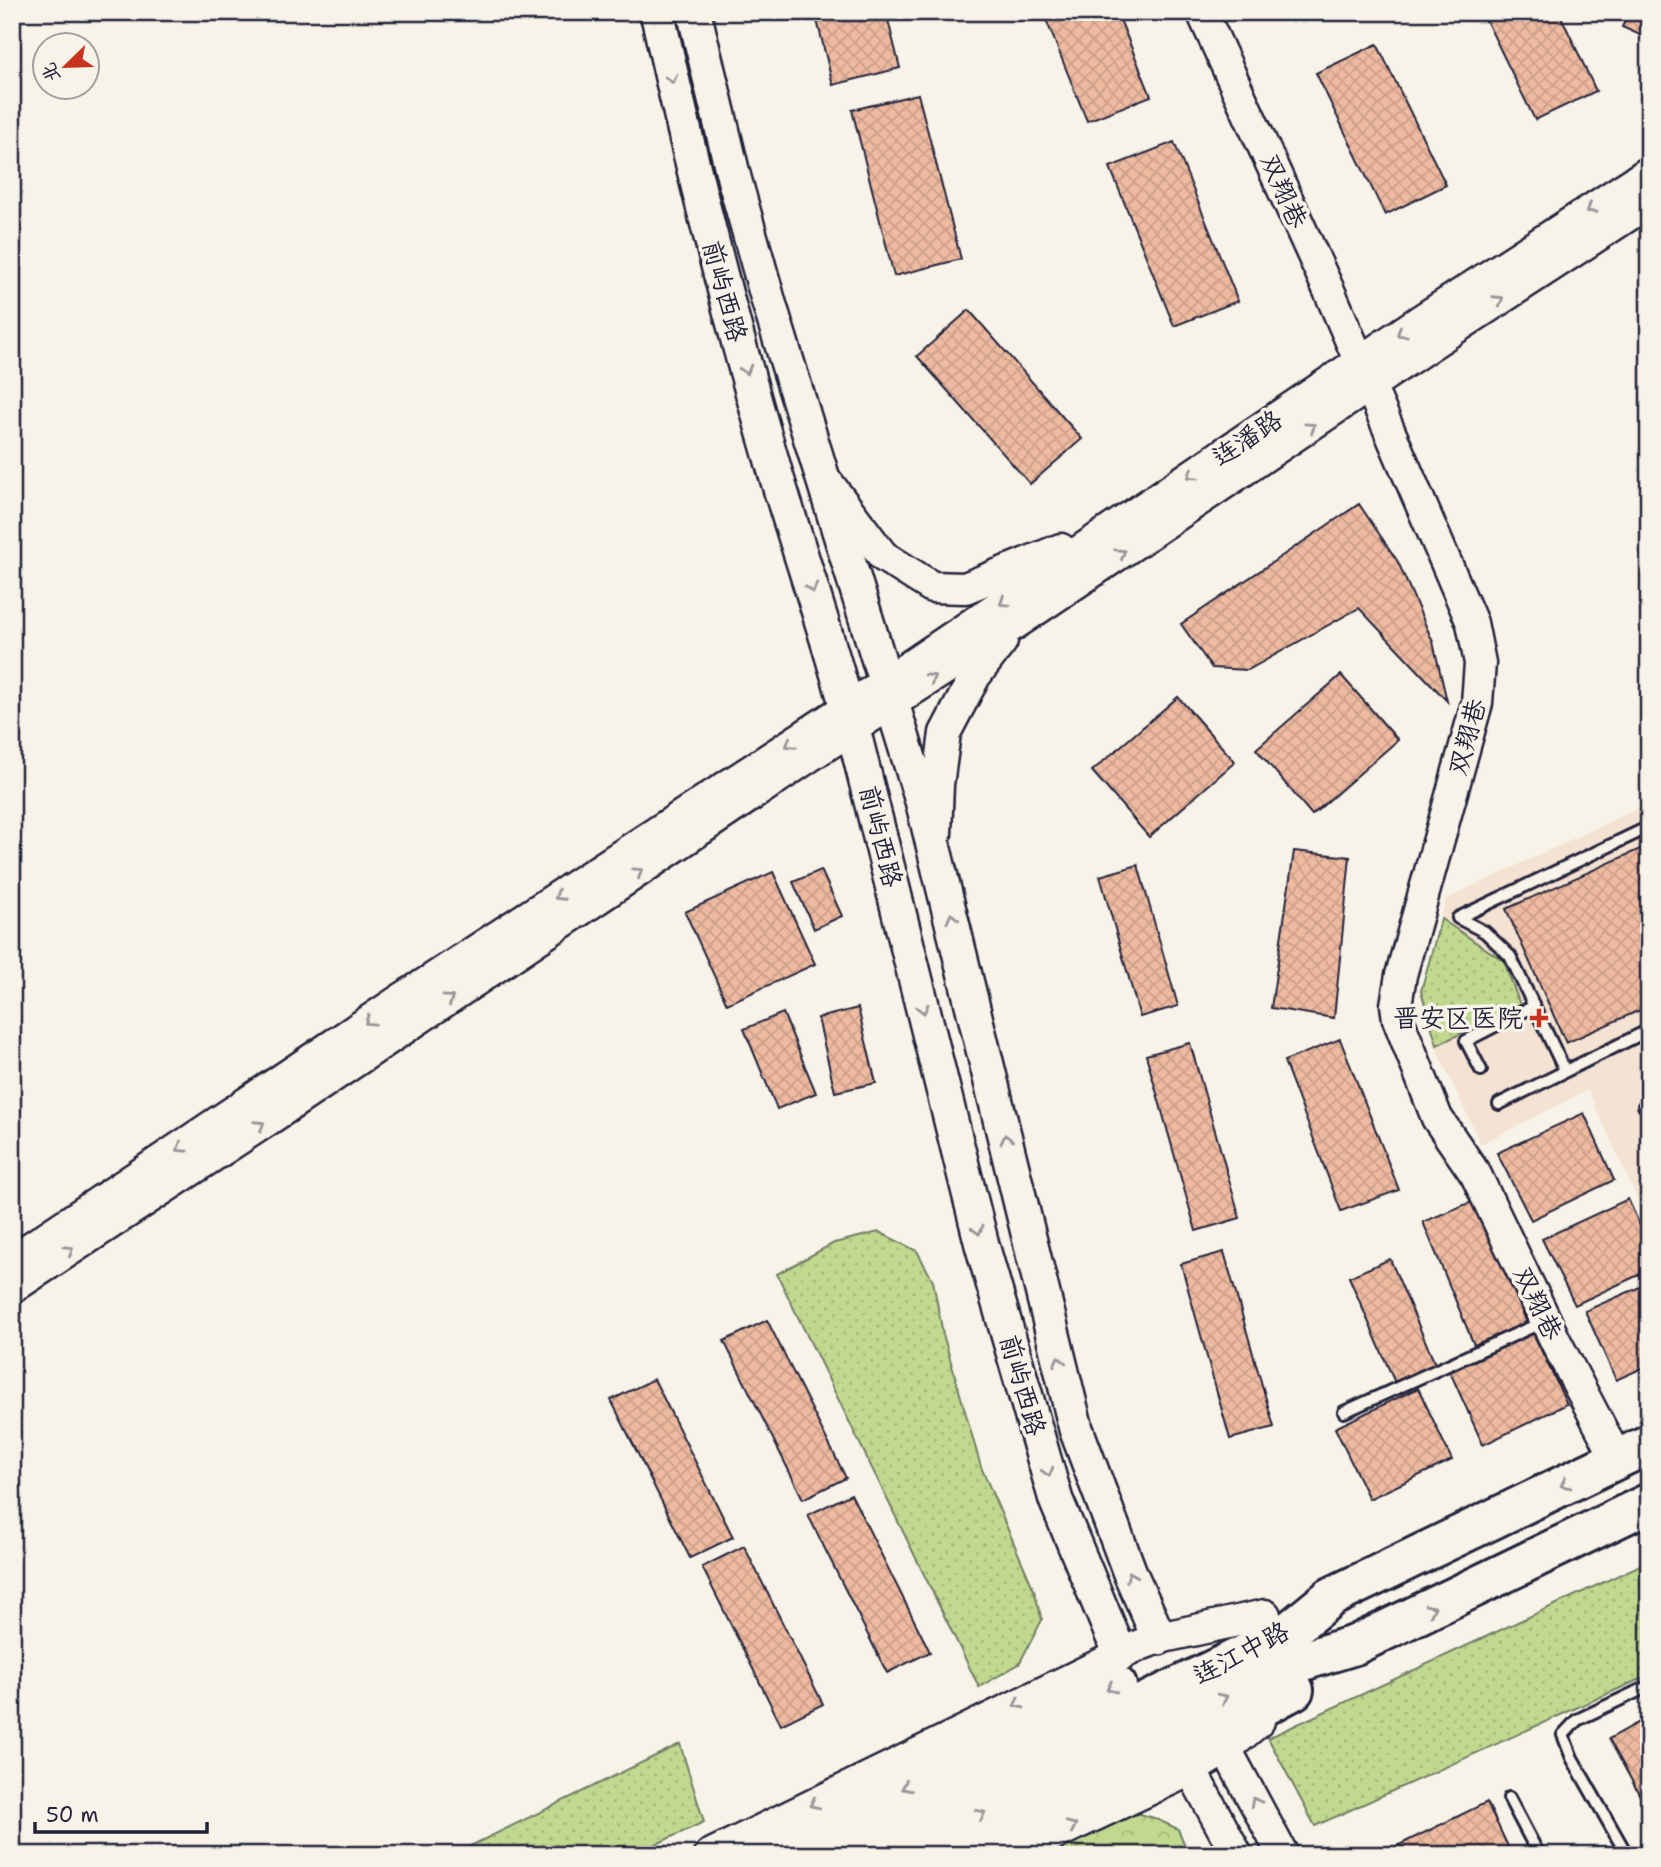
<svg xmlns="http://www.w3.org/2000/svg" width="1661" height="1867" viewBox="0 0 1661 1867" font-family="'Shantell Sans','LXGW WenKai TC',sans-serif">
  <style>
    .built { fill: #f4e2d2 }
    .grass { fill: url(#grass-dots); stroke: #717e65; stroke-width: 2 }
    .park { fill: url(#park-crowns); stroke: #717e65; stroke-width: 2 }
    .building { fill: url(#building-cross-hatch); stroke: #22223b; stroke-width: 2 }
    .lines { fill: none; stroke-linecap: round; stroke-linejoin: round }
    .lane-casing { stroke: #22223b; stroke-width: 16 }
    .secondary-casing { stroke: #22223b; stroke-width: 35 }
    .primary-casing { stroke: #22223b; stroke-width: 38 }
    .highway-casing { stroke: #22223b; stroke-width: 44 }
    .lane { stroke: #f7f3e8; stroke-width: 10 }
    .secondary { stroke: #f7f3e8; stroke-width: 30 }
    .primary { stroke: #f7f3e8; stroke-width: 33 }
    .highway { stroke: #f7f3e8; stroke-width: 38 }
    .oneway { stroke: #97959a }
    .poi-dot { fill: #c8321e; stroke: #f7f3e8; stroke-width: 2.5 }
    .labels { text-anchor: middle; stroke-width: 7; stroke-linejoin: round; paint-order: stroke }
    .street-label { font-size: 26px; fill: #22223b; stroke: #f7f3e8 }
    .poi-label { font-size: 26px; fill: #22223b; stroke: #f7f3e8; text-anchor: end }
  </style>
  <defs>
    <pattern id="grass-dots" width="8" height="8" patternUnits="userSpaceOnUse" patternTransform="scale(1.75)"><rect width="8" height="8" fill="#c0d98f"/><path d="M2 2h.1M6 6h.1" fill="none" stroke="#a5ba7c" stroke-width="1.8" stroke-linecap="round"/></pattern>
    <pattern id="park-crowns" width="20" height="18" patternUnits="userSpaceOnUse" patternTransform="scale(1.75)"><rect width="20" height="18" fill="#c0d98f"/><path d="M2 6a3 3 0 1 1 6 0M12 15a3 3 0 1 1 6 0" fill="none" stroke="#a5ba7c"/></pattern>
    <pattern id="building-cross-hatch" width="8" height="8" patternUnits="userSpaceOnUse" patternTransform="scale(1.75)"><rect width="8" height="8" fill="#eebaa0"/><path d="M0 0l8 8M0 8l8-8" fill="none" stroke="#cca08b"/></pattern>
  </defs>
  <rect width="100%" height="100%" fill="#f7f3e8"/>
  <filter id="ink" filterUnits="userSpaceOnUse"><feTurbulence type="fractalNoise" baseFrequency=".0143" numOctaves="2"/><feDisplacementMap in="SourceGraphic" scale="14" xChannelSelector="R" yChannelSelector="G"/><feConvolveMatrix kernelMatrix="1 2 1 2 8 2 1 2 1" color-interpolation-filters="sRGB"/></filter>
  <g filter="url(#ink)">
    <path class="built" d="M1649,803V1224L1588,1090L1481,1144L1439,1055L1421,991L1446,899Z"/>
    <g class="grass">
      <path d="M1441,919L1504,961L1520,1005L1437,1045L1421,991Z"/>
      <path d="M879,1232L917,1251L933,1281L943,1334L981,1467L1034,1590L1042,1620L1019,1664L979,1687L777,1274L834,1243Z"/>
      <path d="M1649,1561V1675L1315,1826L1268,1738Z"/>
      <path d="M680,1744L704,1822L633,1855H452Z"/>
    </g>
    <path class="park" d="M1132,1812L1154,1818L1178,1829L1189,1855H1039Z"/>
    <g class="building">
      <path d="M815,12H886L900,68L833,85Z"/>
      <path d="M1043,12H1117L1151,96L1087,121Z"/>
      <path d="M1482,12H1559L1596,91L1535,120Z"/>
      <path d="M1629,12H1649V39L1622,27Z"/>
      <path d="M1377,44L1446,185L1385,215L1316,73Z"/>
      <path d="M918,94L961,259L894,276L852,110Z"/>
      <path d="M1174,142L1238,301L1174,326L1110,167Z"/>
      <path d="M969,310L1082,439L1030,484L917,356Z"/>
      <path d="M1359,504L1398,562L1433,642L1447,701L1359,608L1248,670L1212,668L1181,624Z"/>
      <path d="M1341,675L1398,740L1312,815L1256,749Z"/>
      <path d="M1178,697L1235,762L1149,837L1092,771Z"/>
      <path d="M1649,845V1006L1566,1043L1506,909Z"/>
      <path d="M1294,851L1350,857L1334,1018L1271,1008Z"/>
      <path d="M1138,865L1178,1006L1140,1017L1100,876Z"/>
      <path d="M821,870L842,916L814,929L793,882Z"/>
      <path d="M773,872L815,964L727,1004L685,912Z"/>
      <path d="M858,1008L876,1083L835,1092L818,1018Z"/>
      <path d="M783,1013L816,1093L777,1109L744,1029Z"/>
      <path d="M1340,1039L1399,1190L1341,1211L1284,1061Z"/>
      <path d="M1190,1043L1240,1218L1196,1231L1146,1055Z"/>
      <path d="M1584,1113L1614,1180L1531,1220L1497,1153Z"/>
      <path d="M1628,1199L1649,1245V1270L1575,1305L1542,1239Z"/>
      <path d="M1476,1200L1527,1323L1474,1345L1423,1222Z"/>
      <path d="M1224,1252L1274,1427L1230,1439L1181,1264Z"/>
      <path d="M1390,1259L1436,1366L1395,1383L1349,1277Z"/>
      <path d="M1649,1283V1365L1616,1380L1585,1311Z"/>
      <path d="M767,1320L846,1478L803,1499L724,1341Z"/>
      <path d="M1533,1333L1567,1404L1483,1445L1450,1372Z"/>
      <path d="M654,1379L733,1537L690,1558L611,1400Z"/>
      <path d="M1418,1388L1452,1460L1369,1499L1335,1428Z"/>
      <path d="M851,1494L930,1652L887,1673L808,1515Z"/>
      <path d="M744,1546L823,1704L781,1725L702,1567Z"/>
      <path d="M1641,1721L1649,1736V1812L1609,1739Z"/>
      <path d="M1487,1802L1512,1855H1399L1395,1847Z"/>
    </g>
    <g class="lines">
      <g class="lane-casing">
        <g id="lane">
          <path d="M1481,1070L1466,1041L1534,1006"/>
          <path d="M1565,1071L1510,956L1485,932L1458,918L1649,827"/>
          <path d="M1499,1104L1649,1030"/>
          <path d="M1644,1106L1649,1103"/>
          <path d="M1344,1412L1545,1321"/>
          <path d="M1509,1798L1539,1855"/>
          <path d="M1627,1855L1572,1758L1563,1735L1577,1720L1649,1686"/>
        </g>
      </g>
      <g class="secondary-casing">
        <g id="secondary">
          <path d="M1202,12L1331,295L1472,623L1480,663L1477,703L1401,975L1396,1005L1398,1019L1437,1118L1476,1175L1556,1342L1617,1459"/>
          <path d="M828,483L883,556L932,587L965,588L1061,549"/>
          <path d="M936,834L938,785L945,733L975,676L1002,641"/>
          <path d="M12,1260L397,1002L886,682L1421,320L1649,172"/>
          <path d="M12,1288L268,1120L816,752L1015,624L1433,343L1649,202"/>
          <path d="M1226,1749L1283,1855"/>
          <path d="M1191,1770L1237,1855"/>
          <path d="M710,1855L1140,1645L1159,1638L1265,1615"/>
          <path d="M1011,1855L1191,1770L1226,1749L1259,1721"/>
        </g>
      </g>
      <g class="primary-casing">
        <g id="primary">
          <path d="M657,12C692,168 731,322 776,475C802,560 830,643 853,729L982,1245L1056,1500L1120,1654"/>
          <path d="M694,12L734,178L769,303L923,804L1076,1429L1130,1573L1159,1638"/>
        </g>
      </g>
      <g class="highway-casing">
        <g id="highway">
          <path d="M766,1855L1117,1686"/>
          <path d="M829,1855L1283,1636L1331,1597L1649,1444"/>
          <path d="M898,1855L1293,1664L1355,1645L1649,1503"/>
          <path d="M961,1855L1214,1733L1294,1690"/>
        </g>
      </g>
      <use href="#lane" class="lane"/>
      <use href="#secondary" class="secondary"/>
      <use href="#primary" class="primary"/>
      <use href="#highway" class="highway"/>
    </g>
    <defs><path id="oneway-chevron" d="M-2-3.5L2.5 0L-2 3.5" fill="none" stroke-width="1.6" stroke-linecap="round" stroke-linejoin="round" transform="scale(1.75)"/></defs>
    <g class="oneway">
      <use href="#oneway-chevron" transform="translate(672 79) rotate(77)"/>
      <use href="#oneway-chevron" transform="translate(1591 209) rotate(147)"/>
      <use href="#oneway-chevron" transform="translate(1499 300) rotate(-33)"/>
      <use href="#oneway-chevron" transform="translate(1401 333) rotate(146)"/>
      <use href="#oneway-chevron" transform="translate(746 370) rotate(74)"/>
      <use href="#oneway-chevron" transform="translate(1311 427) rotate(-34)"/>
      <use href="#oneway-chevron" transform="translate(1192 475) rotate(146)"/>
      <use href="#oneway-chevron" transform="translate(1121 553) rotate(-34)"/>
      <use href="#oneway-chevron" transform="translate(812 588) rotate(73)"/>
      <use href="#oneway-chevron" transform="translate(1004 602) rotate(146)"/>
      <use href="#oneway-chevron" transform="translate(931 678) rotate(-33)"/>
      <use href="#oneway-chevron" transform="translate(790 744) rotate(147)"/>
      <use href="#oneway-chevron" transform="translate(638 872) rotate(-34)"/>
      <use href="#oneway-chevron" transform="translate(559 896) rotate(147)"/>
      <use href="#oneway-chevron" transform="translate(952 918) rotate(-104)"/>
      <use href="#oneway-chevron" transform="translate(449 999) rotate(-34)"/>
      <use href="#oneway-chevron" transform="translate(923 1009) rotate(76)"/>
      <use href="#oneway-chevron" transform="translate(369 1021) rotate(146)"/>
      <use href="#oneway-chevron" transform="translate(260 1125) rotate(-33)"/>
      <use href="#oneway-chevron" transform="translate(1006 1139) rotate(-104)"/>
      <use href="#oneway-chevron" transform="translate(181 1148) rotate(147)"/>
      <use href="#oneway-chevron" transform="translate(978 1230) rotate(76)"/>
      <use href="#oneway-chevron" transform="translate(69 1250) rotate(-33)"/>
      <use href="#oneway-chevron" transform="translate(1059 1361) rotate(-104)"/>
      <use href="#oneway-chevron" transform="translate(1048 1472) rotate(74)"/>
      <use href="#oneway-chevron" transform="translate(1565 1484) rotate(154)"/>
      <use href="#oneway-chevron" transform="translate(1131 1576) rotate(-113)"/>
      <use href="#oneway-chevron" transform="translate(1431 1609) rotate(-26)"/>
      <use href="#oneway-chevron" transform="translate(1111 1688) rotate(154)"/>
      <use href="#oneway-chevron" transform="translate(1223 1698) rotate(-26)"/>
      <use href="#oneway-chevron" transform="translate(1018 1704) rotate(154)"/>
      <use href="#oneway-chevron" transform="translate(906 1787) rotate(154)"/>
      <use href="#oneway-chevron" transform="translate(1255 1802) rotate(-118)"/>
      <use href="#oneway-chevron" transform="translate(814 1804) rotate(154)"/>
      <use href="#oneway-chevron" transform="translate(981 1814) rotate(-26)"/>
      <use href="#oneway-chevron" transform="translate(1072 1826) rotate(-25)"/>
    </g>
  </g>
  <path class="poi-dot" d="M1535.5 1007.5h7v7h7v7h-7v7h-7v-7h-7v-7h7z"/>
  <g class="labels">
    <g class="street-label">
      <text transform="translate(1284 191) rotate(66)" y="9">双翔巷</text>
      <text transform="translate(725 291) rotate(75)" y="9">前屿西路</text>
      <text transform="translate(1247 438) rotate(-34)" y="9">连潘路</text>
      <text transform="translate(1467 737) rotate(-75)" y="9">双翔巷</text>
      <text transform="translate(881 836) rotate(76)" y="9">前屿西路</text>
      <text transform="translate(1538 1303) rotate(64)" y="9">双翔巷</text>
      <text transform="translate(1023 1385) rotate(74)" y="9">前屿西路</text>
      <text transform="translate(1241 1653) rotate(-28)" y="9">连江中路</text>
    </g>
    <g class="poi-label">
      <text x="1523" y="1027">晋安区医院</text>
    </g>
  </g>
  <rect width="1661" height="1867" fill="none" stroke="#f7f3e8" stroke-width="42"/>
  <rect x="21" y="21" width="1619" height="1825" fill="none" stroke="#22223b" stroke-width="2.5" filter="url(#ink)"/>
  <g transform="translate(66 66) rotate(247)"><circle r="33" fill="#f7f3e8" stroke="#a29fa3" stroke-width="2"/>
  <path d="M0-5L12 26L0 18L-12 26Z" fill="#c8321e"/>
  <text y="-10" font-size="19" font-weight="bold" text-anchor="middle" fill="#22223b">北</text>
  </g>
  <path d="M35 1822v10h172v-10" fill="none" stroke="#22223b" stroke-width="3.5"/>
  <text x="46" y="1822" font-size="21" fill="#22223b" stroke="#f7f3e8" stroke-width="5" paint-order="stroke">50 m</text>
</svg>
